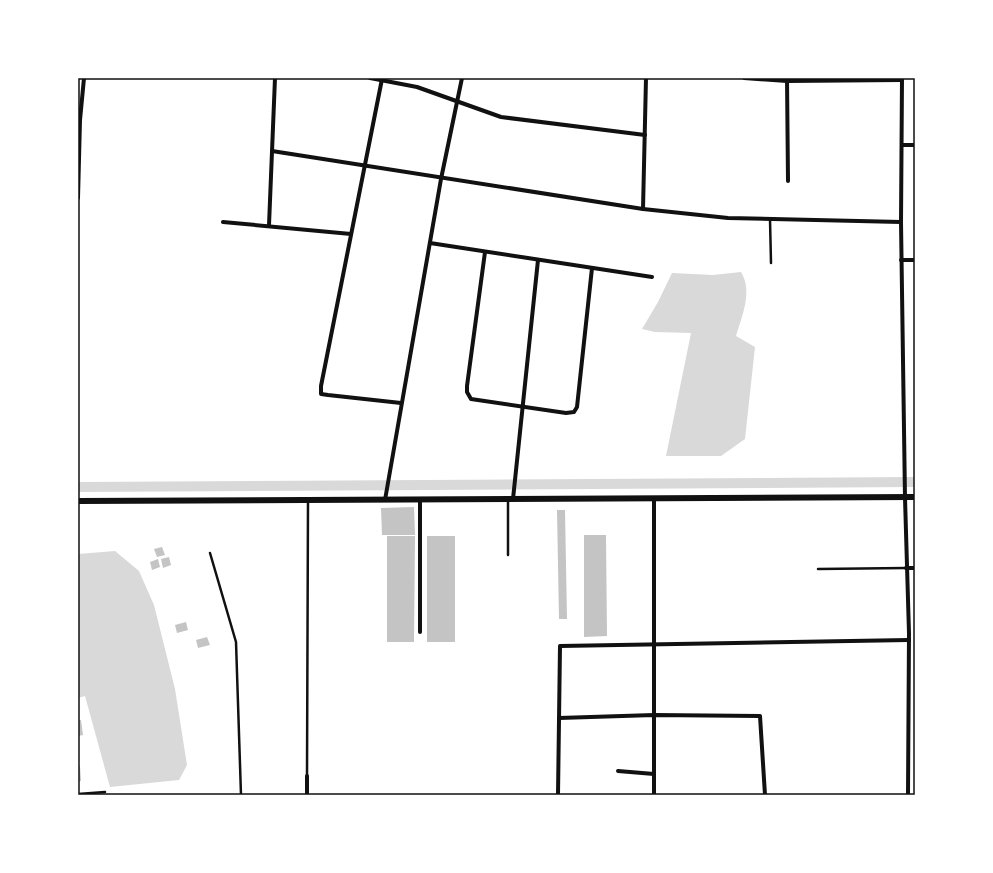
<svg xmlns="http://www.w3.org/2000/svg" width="993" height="873" viewBox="0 0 993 873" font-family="'Fira Sans Condensed',sans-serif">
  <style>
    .water { fill: #d9d9d9 }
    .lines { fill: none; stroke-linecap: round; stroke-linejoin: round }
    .canal { stroke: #d9d9d9; stroke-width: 10 }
    .building { fill: #c4c4c4 }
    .service { stroke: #111; stroke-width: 2.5 }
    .minor { stroke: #111; stroke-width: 4 }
    .tertiary { stroke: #111; stroke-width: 6 }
    .neatline { fill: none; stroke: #111; stroke-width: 1.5 }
  </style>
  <rect width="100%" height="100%" fill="#fff"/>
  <g class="water">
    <path d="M741,272C753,291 742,316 736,336L755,347L745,439L721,456H666L691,333L655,332L642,329L658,302L672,273L713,275Z"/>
    <path d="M115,551L139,571L154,605L175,689L187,765L179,780L110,787L85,696L78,698V554Z"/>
  </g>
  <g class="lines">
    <path class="canal" d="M78,487L915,482"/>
  </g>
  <g class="building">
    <path d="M414,507L415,535H382L381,508Z"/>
    <path d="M557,510H565L567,619H559Z"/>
    <path d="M584,535H606L607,636L584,637Z"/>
    <path d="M387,536H415L414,642H387Z"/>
    <rect x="427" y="536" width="28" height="106"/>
    <path d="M162,547L165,555L157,557L154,549Z"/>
    <path d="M169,557L171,565L163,568L161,559Z"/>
    <path d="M158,559L160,567L152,570L150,562Z"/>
    <path d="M186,622L188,630L177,633L175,625Z"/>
    <path d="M207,637L210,645L198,648L196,640Z"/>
    <path d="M78,720H81L83,735L78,736Z"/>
    <path d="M78,766H80L81,781H78Z"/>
  </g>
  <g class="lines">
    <g class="service">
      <path d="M770,219L771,263"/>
      <path d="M508,499V555"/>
      <path d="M210,553L236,642L241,795"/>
      <path d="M818,569L906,568"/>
      <path d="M307,776L308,501"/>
      <path d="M78,794L105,792"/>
    </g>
    <g class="minor">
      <path d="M370,78L417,87L501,117L645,135"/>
      <path d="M744,78L787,81L902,80"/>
      <path d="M787,78L788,181"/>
      <path d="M902,78L901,222L905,498L909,633L908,795"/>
      <path d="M382,79L321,386V394L328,395L401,403"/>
      <path d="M902,145H915"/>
      <path d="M272,151L643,209L728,218L901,222"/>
      <path d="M78,198L80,120L84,78"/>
      <path d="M643,209L646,78"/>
      <path d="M223,222L351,234"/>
      <path d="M269,225L275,78"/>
      <path d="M430,243L652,277"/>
      <path d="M485,252L467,386V392L471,399L566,413L574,412L577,407L592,268"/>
      <path d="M901,260H915"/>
      <path d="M654,498V795"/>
      <path d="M513,499L538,260"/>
      <path d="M385,500L441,179L462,78"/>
      <path d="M906,568H915"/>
      <path d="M420,632V499"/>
      <path d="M559,718L654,715L760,716L765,795"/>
      <path d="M618,771L654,774"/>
      <path d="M307,795V776"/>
      <path d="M558,795L560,646L909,640"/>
    </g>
    <path class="tertiary" d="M78,501L915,497"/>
  </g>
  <rect width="993" height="873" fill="none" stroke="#ffffff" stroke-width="158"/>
  <rect x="79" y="79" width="835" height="715" class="neatline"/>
</svg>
